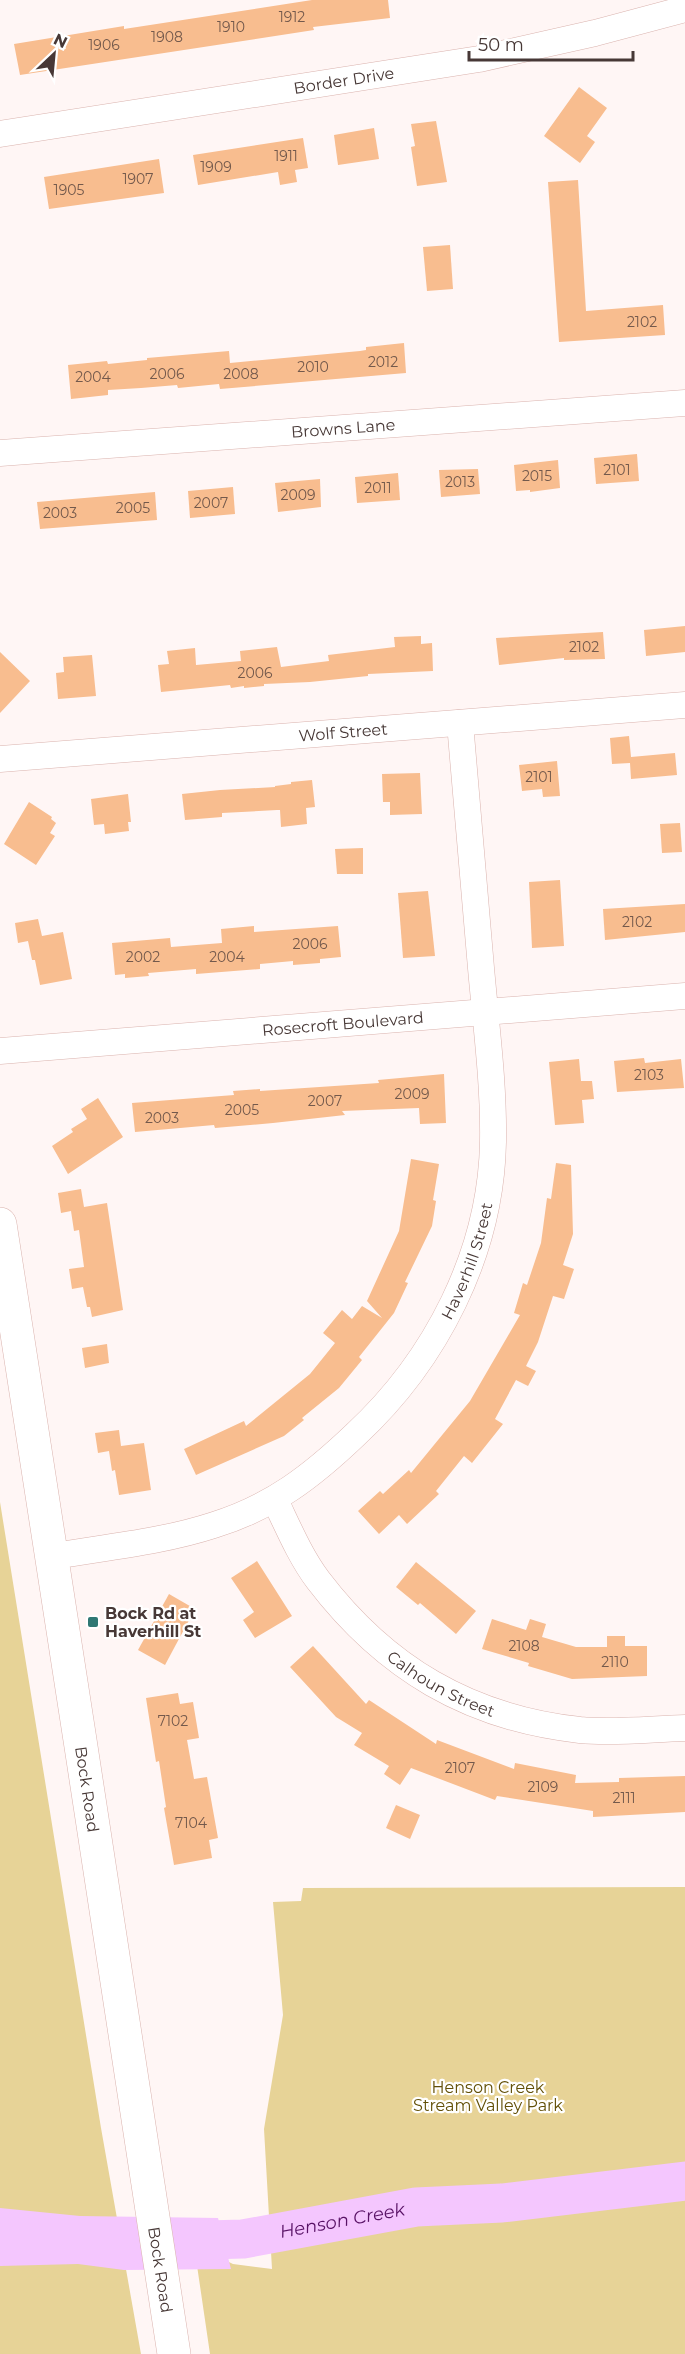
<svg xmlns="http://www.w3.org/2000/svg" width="685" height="2354" viewBox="0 0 685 2354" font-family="Montserrat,sans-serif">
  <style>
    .green { fill: #e7d397 }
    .water { fill: #f4c6fe }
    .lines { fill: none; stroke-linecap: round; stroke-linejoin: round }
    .river { stroke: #f4c6fe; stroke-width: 39 }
    .building { fill: #f8bd8f }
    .street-casing { stroke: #dab3ae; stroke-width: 27 }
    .secondary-casing { stroke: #dab3ae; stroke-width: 34 }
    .street { stroke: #fff; stroke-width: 26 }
    .secondary { stroke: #fff; stroke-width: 33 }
    .poi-dot { fill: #2f7874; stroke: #fff; stroke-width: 2 }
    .labels { text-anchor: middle; stroke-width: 4.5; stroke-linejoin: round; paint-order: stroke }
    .number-label { font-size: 14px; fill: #73594c }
    .street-label { font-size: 16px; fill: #473836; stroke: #fff }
    .poi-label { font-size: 16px; font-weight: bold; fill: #473836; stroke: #fff; text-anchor: start }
    .park-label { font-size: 16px; fill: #624f06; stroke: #fff }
    .water-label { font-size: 18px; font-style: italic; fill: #581265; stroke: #fff }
  </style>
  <rect width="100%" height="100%" fill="#fff6f5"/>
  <g class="green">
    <path d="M0,1502L101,2128L141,2354H0Z"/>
    <path d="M685,1887V2354H210L194,2245L233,2264L272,2269L264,2129L283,2015L273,1902L301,1901L303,1888Z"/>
  </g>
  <path class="water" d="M0,2208L80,2216L218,2218L231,2269L124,2270L78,2264L0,2266Z"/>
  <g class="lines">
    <path class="river" id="s1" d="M170,2241L243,2239L416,2207L502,2203L685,2181"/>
  </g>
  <g class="building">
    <path d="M312,0H388L390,18L313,27L314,30L20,75L14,44L124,26V29Z"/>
    <path d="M579,87L607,108L587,136L595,142L580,163L544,136Z"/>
    <path d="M436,121L447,182L417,186L411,147L415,146L411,124Z"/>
    <path d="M374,128L379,159L338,165L334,135Z"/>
    <path d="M303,138L308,168L295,170L297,182L280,185L278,172L198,185L193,155Z"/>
    <path d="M159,159L164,193L49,209L44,177Z"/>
    <path d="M578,180L586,311L663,305L665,335L559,342L548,182Z"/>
    <path d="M450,245L453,289L427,291L423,247Z"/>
    <path d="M404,343L406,373L220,389L219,384L178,388L177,385L141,388L108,390V395L71,399L68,365L107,361L108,364L147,360V358L229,351L230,363L360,351L366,350V347Z"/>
    <path d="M637,454L639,481L596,484L594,458Z"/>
    <path d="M558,460L560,488L530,492V490L516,491L514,465Z"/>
    <path d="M478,469L480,494L441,497L439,470Z"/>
    <path d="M398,473L400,500L357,503L355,477Z"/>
    <path d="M320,479L321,507L278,512L275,483Z"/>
    <path d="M233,487L235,514L190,518L188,491Z"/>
    <path d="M155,492L157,520L40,529L37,502Z"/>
    <path d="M685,626V652L646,656L644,630Z"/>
    <path d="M603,632L605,659L564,660V658L499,665L496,638Z"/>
    <path d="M421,636V644L432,643L433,671L368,674V676L310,682L264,684V686L244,688V686L231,688L230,685L161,692L158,665L169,664L167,651L195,648L196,665L241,661L240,651L277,647L281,667L329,661L328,655L395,647L394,637Z"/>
    <path d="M0,652L30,681L0,713Z"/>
    <path d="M92,655L96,696L58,699L56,673L64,672L63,657Z"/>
    <path d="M629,736L631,757L675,753L677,775L631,779L630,763L612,764L610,738Z"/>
    <path d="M557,761L560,796L543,797L542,789L522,791L519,765Z"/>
    <path d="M420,773L422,814L390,815V802H383L382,774Z"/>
    <path d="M312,780L315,807L306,808L307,824L281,827L280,810H277L222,813V817L185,820L182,794L220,790L275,787V786L291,784V782Z"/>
    <path d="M128,794L131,822H128L129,831L105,834L104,824L94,825L91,799Z"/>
    <path d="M29,802L52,817L51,819L56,823L50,833L55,836L36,865L4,844Z"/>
    <path d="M680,823L682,852L662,853L660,824Z"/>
    <path d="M363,848V874H337L335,849Z"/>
    <path d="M560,880L564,946L532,948L529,882Z"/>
    <path d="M428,891L435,956L403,958L398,893Z"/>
    <path d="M685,904V932L605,940L603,909Z"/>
    <path d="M38,919L42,936L63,932L72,979L40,985L35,960H32L28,941L18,943L15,923Z"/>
    <path d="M254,926V932L338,926L341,957L320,959V963L293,965V961L260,964V969L196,974V969L148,973L149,976L125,978V974L115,975L112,943L170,938L171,947L222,943L221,929Z"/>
    <path d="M644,1058L645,1063L681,1059L684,1088L617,1092L614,1061Z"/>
    <path d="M579,1059L581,1081H592L594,1099L582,1100L584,1123L555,1125L549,1062Z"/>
    <path d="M444,1074L446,1123L420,1124L419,1108L342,1111L345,1115L273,1123L215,1128L214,1125L135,1132L132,1103L234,1095L233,1091L260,1089V1091L379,1083L378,1080Z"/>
    <path d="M98,1098L123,1137L68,1174L52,1146L73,1132L71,1129L87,1119L81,1109Z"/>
    <path d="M411,1159L439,1164L433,1200L436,1201L432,1226L405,1282L408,1283L394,1313L359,1357L362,1360L339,1388L302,1418L304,1420L284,1436L196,1475L184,1449L244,1421L246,1426L310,1374L335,1343L323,1333L342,1310L352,1319L362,1306L382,1318L367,1301L399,1231Z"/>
    <path d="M556,1163L571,1165L573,1234L563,1265L574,1269L564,1299L553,1296L538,1342L526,1366L536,1371L528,1386L516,1380L495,1419L503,1424L472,1463L464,1456L436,1491L439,1494L407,1524L399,1515L379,1534L358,1511L380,1491L383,1494L409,1470L411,1473L470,1401L520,1315L514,1313L523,1283L527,1285L541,1243L547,1198L551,1199Z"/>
    <path d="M81,1189L84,1207L107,1203L123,1310L92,1317L90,1307H87L83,1287L72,1289L69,1269L84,1267L79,1230L74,1231L71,1211L61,1213L58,1193Z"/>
    <path d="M107,1344L109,1363L85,1368L82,1348Z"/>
    <path d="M119,1430L121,1446L144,1443L151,1490L119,1495L115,1470L112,1471L109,1451L98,1453L95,1433Z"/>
    <path d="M257,1561L292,1616L255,1638L243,1620L254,1612L231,1578Z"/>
    <path d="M416,1562L476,1611L456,1634L420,1603L418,1605L396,1587Z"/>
    <path d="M169,1594L195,1609L165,1665L138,1650Z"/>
    <path d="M492,1619L526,1630L530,1619L546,1624L542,1637L576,1647H607V1636H625V1646H647V1676L572,1679L528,1666L529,1663L482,1649Z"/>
    <path d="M313,1646L366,1704L369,1700L436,1744L437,1740L514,1769L515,1763L576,1775L575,1783L619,1782V1778L685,1776V1812L593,1817V1811L497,1796L495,1800L411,1768L400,1785L384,1774L389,1766L354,1745L362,1733L336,1717L290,1667Z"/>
    <path d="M178,1693L180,1704L193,1702L199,1738L187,1740L194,1779L207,1777L218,1838L209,1840L212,1858L174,1865L164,1808L166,1807L159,1761L156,1762L146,1698Z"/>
    <path d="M396,1805L420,1815L410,1839L386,1828Z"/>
  </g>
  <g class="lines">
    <g class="street-casing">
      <g id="street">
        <path id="s2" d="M0,134L479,59L595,33L685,9"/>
        <path id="s3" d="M0,453L685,403"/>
        <path id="s4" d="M0,759L685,705"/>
        <path id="s5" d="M0,1051L685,996"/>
        <path id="s6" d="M275,1500C288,1527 300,1556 318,1580C385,1668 469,1718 580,1730C615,1733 650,1729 685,1728"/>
        <path id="s7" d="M54,1556C107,1547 162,1542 214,1525C272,1507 312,1476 355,1435C436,1360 491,1253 493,1142C494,1084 486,1025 481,968C474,886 467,805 460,723"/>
      </g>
    </g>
    <g class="secondary-casing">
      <g id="secondary">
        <path id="s8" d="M0,1224C61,1600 114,1978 174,2354"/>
      </g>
    </g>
    <use href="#street" class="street"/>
    <use href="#secondary" class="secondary"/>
  </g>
  <rect class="poi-dot" x="87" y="1616" width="12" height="12" rx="3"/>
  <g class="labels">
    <g class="number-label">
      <text x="292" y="22">1912</text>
      <text x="231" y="32">1910</text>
      <text x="167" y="42">1908</text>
      <text x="104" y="50">1906</text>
      <text x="286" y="161">1911</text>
      <text x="216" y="172">1909</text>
      <text x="138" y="184">1907</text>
      <text x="69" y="195">1905</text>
      <text x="642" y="327">2102</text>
      <text x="383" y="367">2012</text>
      <text x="313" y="372">2010</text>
      <text x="167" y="379">2006</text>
      <text x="241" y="379">2008</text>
      <text x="93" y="382">2004</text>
      <text x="617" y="475">2101</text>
      <text x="537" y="481">2015</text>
      <text x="460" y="487">2013</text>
      <text x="378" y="493">2011</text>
      <text x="298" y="500">2009</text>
      <text x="211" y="508">2007</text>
      <text x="133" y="513">2005</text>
      <text x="60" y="518">2003</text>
      <text x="584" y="652">2102</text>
      <text x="255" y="678">2006</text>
      <text x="539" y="782">2101</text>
      <text x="637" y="927">2102</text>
      <text x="310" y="949">2006</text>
      <text x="143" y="962">2002</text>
      <text x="227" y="962">2004</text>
      <text x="649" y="1080">2103</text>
      <text x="412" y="1099">2009</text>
      <text x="325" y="1106">2007</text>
      <text x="242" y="1115">2005</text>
      <text x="162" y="1123">2003</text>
      <text x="524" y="1651">2108</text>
      <text x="615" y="1667">2110</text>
      <text x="173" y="1726">7102</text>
      <text x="460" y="1773">2107</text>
      <text x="543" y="1792">2109</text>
      <text x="624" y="1803">2111</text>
      <text x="191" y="1828">7104</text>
    </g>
    <g class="street-label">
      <text dy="6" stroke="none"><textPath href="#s2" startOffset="348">Border Drive</textPath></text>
      <text dy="6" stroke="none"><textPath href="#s3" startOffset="344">Browns Lane</textPath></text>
      <text dy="6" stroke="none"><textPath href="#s4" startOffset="344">Wolf Street</textPath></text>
      <text dy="6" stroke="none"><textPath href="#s5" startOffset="344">Rosecroft Boulevard</textPath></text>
      <text dy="6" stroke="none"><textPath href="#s7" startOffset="542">Haverhill Street</textPath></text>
      <text dy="6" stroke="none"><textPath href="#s6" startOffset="254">Calhoun Street</textPath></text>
      <text dy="6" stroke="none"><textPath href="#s8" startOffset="572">Bock Road</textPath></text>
      <text dy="6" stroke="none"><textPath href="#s8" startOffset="1058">Bock Road</textPath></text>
    </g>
    <g class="poi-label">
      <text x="105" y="1619">Bock Rd at<tspan x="105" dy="18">Haverhill St</tspan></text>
    </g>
    <g class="park-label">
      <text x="488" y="2093">Henson Creek<tspan x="488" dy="18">Stream Valley Park</tspan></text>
    </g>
    <g class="water-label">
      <text dy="6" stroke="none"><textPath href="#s1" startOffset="174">Henson Creek</textPath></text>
    </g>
  </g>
  <g transform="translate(54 54) rotate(26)" stroke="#ffffff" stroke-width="4.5" paint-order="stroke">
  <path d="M0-4.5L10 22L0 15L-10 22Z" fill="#473836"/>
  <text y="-9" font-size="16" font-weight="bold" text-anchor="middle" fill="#473836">N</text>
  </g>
  <path d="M469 51v9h164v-9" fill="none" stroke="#473836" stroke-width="3"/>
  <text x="478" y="51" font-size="18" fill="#473836" stroke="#ffffff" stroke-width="4.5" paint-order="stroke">50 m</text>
</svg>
